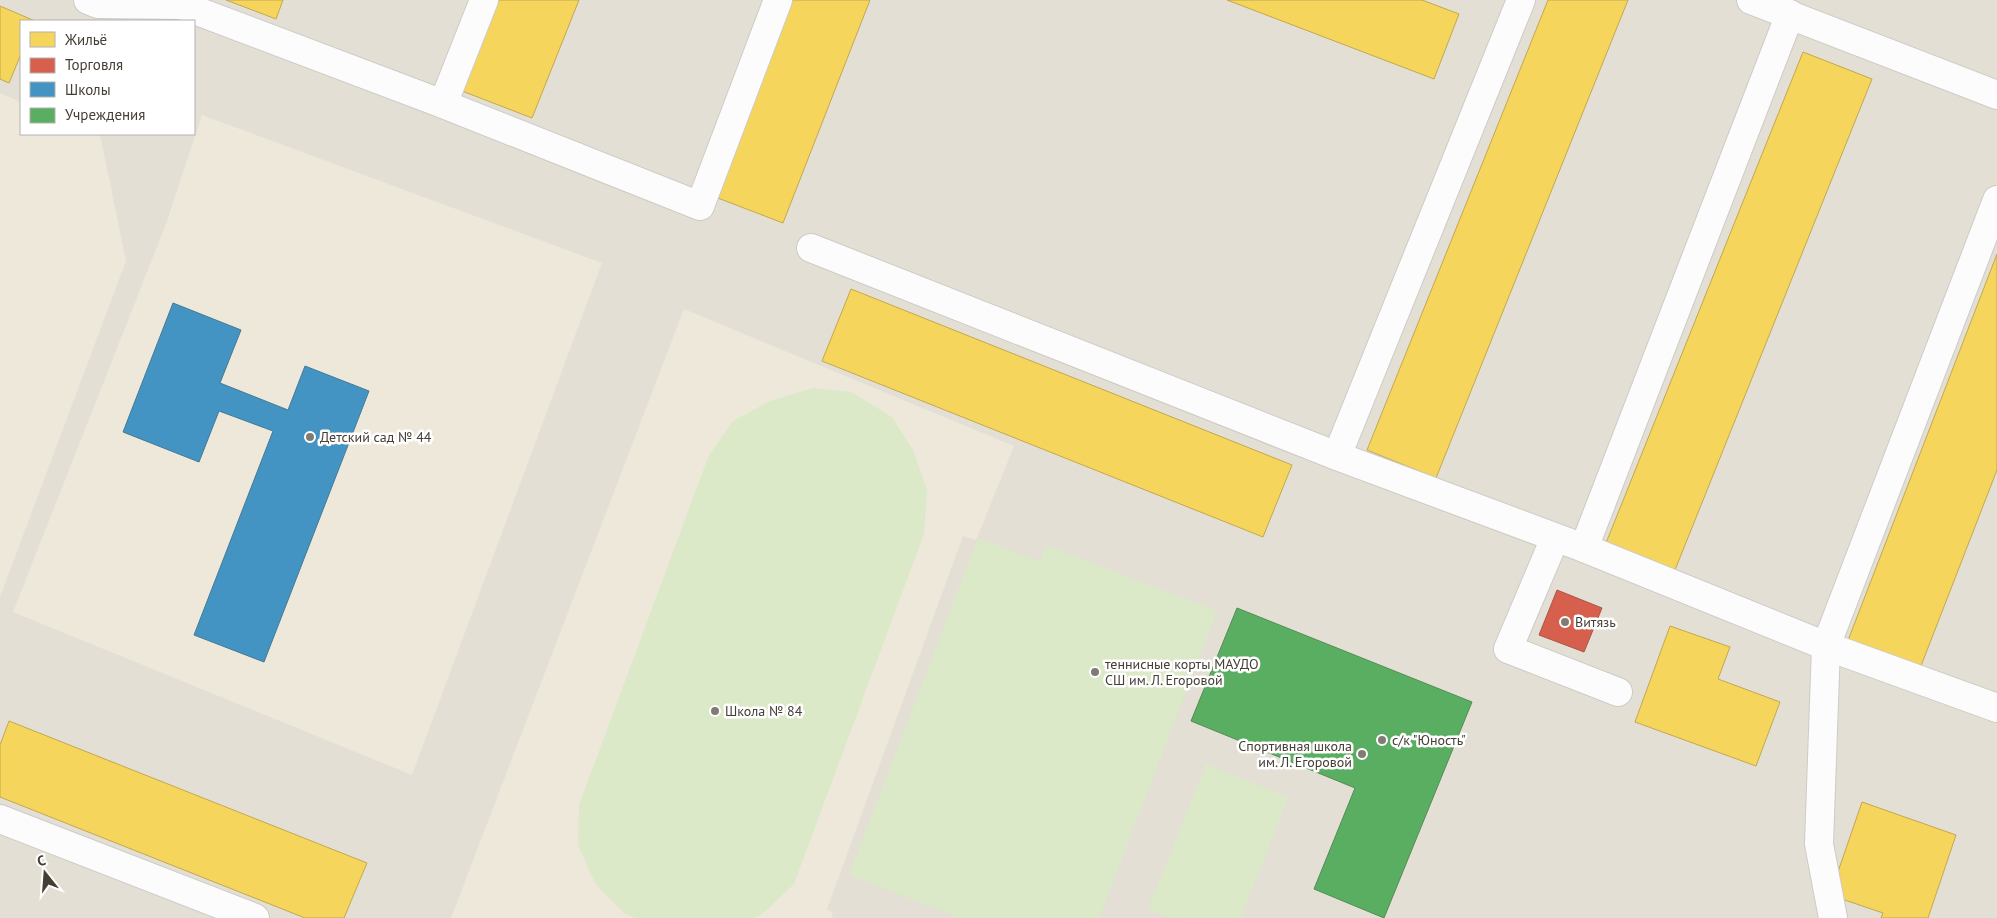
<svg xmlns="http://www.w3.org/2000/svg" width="1997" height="918" viewBox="0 0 1997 918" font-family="'PT Sans',sans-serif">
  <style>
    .residential { fill: #e3dfd5; fill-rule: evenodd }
    .education { fill: #ede8da }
    .green { fill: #dce9c8 }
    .homes { fill: #f6d55c; stroke: #c1a850 }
    .shops { fill: #d6604d; stroke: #aa5646 }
    .schools { fill: #4393c3; stroke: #437a98 }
    .public { fill: #5aae61; stroke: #538c54 }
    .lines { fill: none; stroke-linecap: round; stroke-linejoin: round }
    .minor-casing { stroke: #cdcbc6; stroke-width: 30 }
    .minor { stroke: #fdfcfc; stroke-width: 28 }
    .poi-dot { fill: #807b74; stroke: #fff; stroke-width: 2 }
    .labels { text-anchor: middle; stroke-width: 5; stroke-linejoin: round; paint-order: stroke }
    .poi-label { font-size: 14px; fill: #443e35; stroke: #fff; text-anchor: start }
  </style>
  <rect width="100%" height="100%" fill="#efede8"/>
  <path class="residential" d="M0,0H1997V918H0ZM21,21H194V134H21Z"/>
  <g class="education">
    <path d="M0,93L21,102V134H100L126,261L0,597Z"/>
    <path d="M202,115L602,263L412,775L13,612L166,224Z"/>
    <path d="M684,309L1014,446L976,540L963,536L827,909L833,913L831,918H451Z"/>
  </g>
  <g class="green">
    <path d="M813,388L851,392L892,417L913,450L927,490L924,534L794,884L767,910L755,918H635L624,913L596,885L578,845L579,805L709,455L733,421L770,401Z"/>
    <path d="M978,538L1040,562L1046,545L1217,611L1099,918H960L849,875Z"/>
    <path d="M1206,764L1288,797L1241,918H1171L1148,909Z"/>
  </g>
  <g class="homes">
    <path d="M226,0H283L276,19Z"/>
    <path d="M498,0H579L532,118L462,91Z"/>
    <path d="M786,0H870L783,223L710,195Z"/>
    <path d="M1227,0H1422L1459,14L1434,79Z"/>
    <path d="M1548,0H1628L1436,478L1367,450Z"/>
    <path d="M0,6L35,21H21V54L9,83L0,79Z"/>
    <path d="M1803,52L1872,79L1675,570L1606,543Z"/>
    <path d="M1997,254V470L1919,671L1847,643Z"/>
    <path d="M851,289L1292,465L1263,537L822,361Z"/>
    <path d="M1670,626L1730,647L1718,679L1780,702L1756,766L1635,722Z"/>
    <path d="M9,721L367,863L344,918H305L0,797V745Z"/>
    <path d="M1862,802L1956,835L1928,918H1881L1883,913L1830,895Z"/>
  </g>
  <path class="shops" d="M1557,590L1602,608L1584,652L1539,635Z"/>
  <path class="schools" d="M173,303L241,330L220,383L288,410L305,366L369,391L264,662L194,635L273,431L219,411L199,462L123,432Z"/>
  <path class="public" d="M1237,608L1472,702L1384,918L1314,889L1355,788L1191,721Z"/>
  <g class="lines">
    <g class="minor-casing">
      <g id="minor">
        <path d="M88,0L98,4L181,5L183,0"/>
        <path d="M1751,0L1997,95"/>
        <path d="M181,5L443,104L484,0"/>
        <path d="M1790,14L1584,548L1826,646L1997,708"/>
        <path d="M443,104L700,206L778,0"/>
        <path d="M811,248L1337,456L1584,548"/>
        <path d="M1337,456L1521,0"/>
        <path d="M1555,538L1508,649L1618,692"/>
        <path d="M0,819L255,918"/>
        <path d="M1833,918L1819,844L1826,646L1997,200"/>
      </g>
    </g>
    <use href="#minor" class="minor"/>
  </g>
  <g class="poi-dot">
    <circle cx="310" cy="437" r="5"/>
    <circle cx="1565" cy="622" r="5"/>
    <circle cx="1095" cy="672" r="5"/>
    <circle cx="715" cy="711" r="5"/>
    <circle cx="1382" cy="740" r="5"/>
    <circle cx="1362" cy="754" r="5"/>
  </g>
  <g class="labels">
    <g class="poi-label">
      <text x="320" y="442">Детский сад № 44</text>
      <text x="1575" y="627">Витязь</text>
      <text x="1105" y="669">теннисные корты МАУДО<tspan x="1105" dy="16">СШ им. Л. Егоровой</tspan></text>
      <text x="725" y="716">Школа № 84</text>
      <text x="1392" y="745">с/к "Юность"</text>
      <text x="1352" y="751" text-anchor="end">Спортивная школа<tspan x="1352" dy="16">им. Л. Егоровой</tspan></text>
    </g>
  </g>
  <rect x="20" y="20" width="175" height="115" fill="#ffffff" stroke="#b4b2ae"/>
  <rect x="30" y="32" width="25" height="15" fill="#f6d55c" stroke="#b4b2ae"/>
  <text x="65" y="45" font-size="15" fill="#443e35">Жильё</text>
  <rect x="30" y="58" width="25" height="15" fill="#d6604d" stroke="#b4b2ae"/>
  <text x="65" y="70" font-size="15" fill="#443e35">Торговля</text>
  <rect x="30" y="82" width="25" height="15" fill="#4393c3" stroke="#b4b2ae"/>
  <text x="65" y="95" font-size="15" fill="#443e35">Школы</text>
  <rect x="30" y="108" width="25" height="15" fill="#5aae61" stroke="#b4b2ae"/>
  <text x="65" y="120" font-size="15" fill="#443e35">Учреждения</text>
  <g transform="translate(45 873) rotate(343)" stroke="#ffffff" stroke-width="4" paint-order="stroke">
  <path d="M0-4L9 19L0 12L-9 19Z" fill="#443e35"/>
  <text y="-8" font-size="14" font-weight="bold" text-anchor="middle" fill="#443e35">С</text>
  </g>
</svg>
